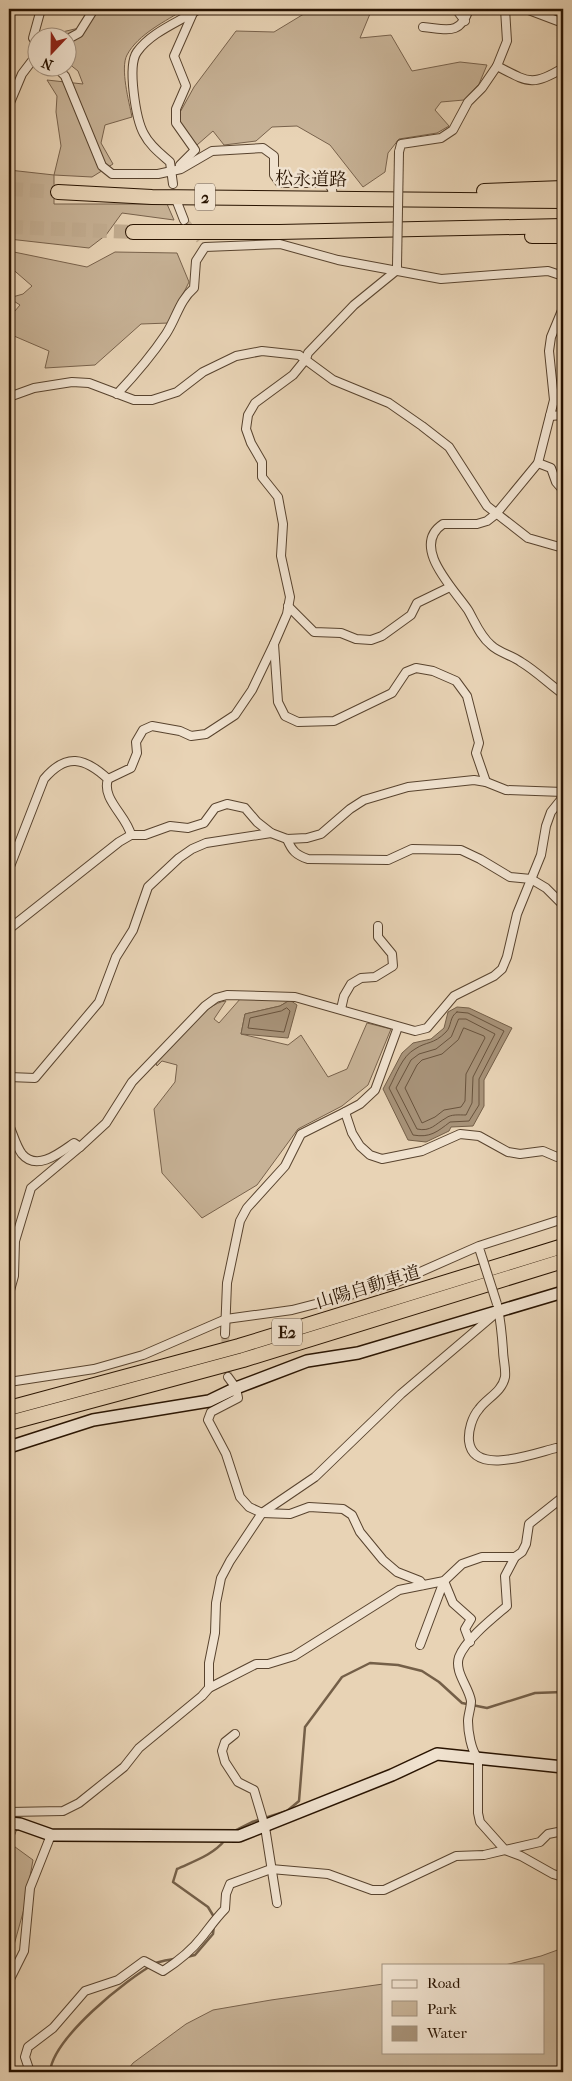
<svg xmlns="http://www.w3.org/2000/svg" width="572" height="2081" viewBox="0 0 572 2081" font-family="'IM FELL French Canon','Noto Serif JP',serif">
  <style>
    .green { fill: #c7b296; stroke: #78624c }
    .water { fill: #a79278; stroke: #745f48 }
    .lines { fill: none; stroke-linecap: round; stroke-linejoin: round }
    .shore { stroke: #68523c; stroke-width: 1 }
    .stream { stroke: #745f48; stroke-width: 2.5 }
    .street-tunnel { stroke: #c2ad91; stroke-width: 8; stroke-dasharray: 8 4; stroke-linecap: butt }
    .highway-tunnel { stroke: #c2ad91; stroke-width: 14; stroke-dasharray: 14 7; stroke-linecap: butt }
    .street-casing { stroke: #58432e; stroke-width: 10 }
    .secondary-casing { stroke: #281301; stroke-width: 14 }
    .highway-casing { stroke: #281301; stroke-width: 16 }
    .street { stroke: #f0e2cf; stroke-width: 8 }
    .secondary { stroke: #f0e2cf; stroke-width: 11 }
    .highway { stroke: #e8d3b5; stroke-width: 14 }
    .street-bridge-casing { stroke: #58432e; stroke-width: 10; stroke-linecap: butt }
    .street-bridge { stroke: #f0e2cf; stroke-width: 8 }
    .labels { text-anchor: middle; stroke-width: 5; stroke-linejoin: round; paint-order: stroke }
    .shield { fill: #f0e2cf; stroke: #64513f; stroke-width: 1 }
    .shield-label { font-size: 16px; font-weight: bold; fill: #281301 }
    .street-label { font-size: 18px; fill: #281301; stroke: #f0e2cf }
  </style>
  <rect width="100%" height="100%" fill="#e8d3b5"/>
  <filter id="stains"><feTurbulence type="fractalNoise" baseFrequency=".004" numOctaves="4"/><feColorMatrix values="0 0 0 0 .2 0 0 0 0 .09 0 0 0 0 .02 0 0 0 .5 -.17"/></filter>
  <radialGradient id="worn" r=".72"><stop offset=".6" stop-color="#630" stop-opacity="0"/><stop offset="1" stop-color="#630" stop-opacity=".3"/></radialGradient>
  <g class="green">
    <path d="M95,9H185C166,21 138,34 127,55C120,68 129,102 132,117L105,125L101,143L113,164L92,177L54,175V204H167L174,220L122,213L106,235L89,248L9,239V170L54,175L61,146L56,112L57,96L47,80L83,84L78,71L68,63V38L56,37L58,33L79,28Z"/>
    <path d="M312,9H372L360,38L391,35L412,71L460,62L487,65L479,84L464,100L441,102L435,110L449,126L437,133L399,139L388,153L385,172L363,187L330,145L297,126L272,127L256,141L224,145L213,131L197,145L181,127L178,116L194,87L236,31L274,32Z"/>
    <path d="M9,251L87,267L115,252L177,253L189,282L169,323L141,324L95,365L45,368L49,351L14,336L9,347V318L20,305L9,298L23,294L32,286L9,266Z"/>
    <path d="M241,998L290,1000L280,1006L245,1014L241,1034L288,1045L301,1035L328,1077L347,1069L367,1023L391,1029L368,1085L342,1106L298,1129L257,1185L202,1218L162,1173L154,1109L175,1082L177,1065L162,1061L157,1066L156,1063C170,1048 205,1002 226,1001L214,1019L219,1023Z"/>
    <path d="M9,1828L17,1829L11,1844L33,1860L24,1909L9,1963Z"/>
    <path d="M563,1948V2072H126L133,2063L186,2024L213,2010L271,2000L383,1984V2052H543V1965H505L541,1956Z"/>
  </g>
  <g class="water">
    <path d="M290,1000L297,1005L288,1038L241,1034L245,1014L280,1006Z"/>
    <path d="M457,1007L469,1008L512,1028L484,1080V1106L473,1126L451,1127L449,1131L426,1142L408,1140L383,1089L402,1053L413,1043L431,1039L444,1028L448,1012Z"/>
  </g>
  <g class="lines">
    <g class="shore">
      <path d="M287,1008L290,1011L284,1032L248,1028L250,1018L281,1011Z"/>
      <path d="M457,1012L468,1013L504,1031L479,1079V1105L469,1121L450,1122C437,1132 430,1138 413,1135L389,1088C396,1075 402,1056 415,1049C427,1041 433,1045 446,1032C452,1026 449,1017 457,1012Z"/>
      <path d="M459,1019H466L495,1034L473,1077L472,1103L466,1115C459,1115 451,1114 446,1118C435,1124 431,1132 417,1129L396,1088L411,1060L419,1054L436,1049L451,1037Z"/>
      <path d="M464,1028L484,1036L485,1038L466,1074L465,1101L461,1107L444,1110L435,1117L422,1123L405,1088L417,1065L422,1060L442,1054L458,1040Z"/>
    </g>
    <g class="stream">
      <path d="M232,1832L252,1822L287,1811L299,1801L305,1727L342,1677L370,1663L398,1665L422,1671L439,1682L462,1703L487,1708L535,1693L563,1692"/>
      <path d="M214,1917L208,1907L173,1882L177,1869C194,1861 213,1855 225,1840"/>
      <path d="M187,1957L195,1955L213,1934L214,1925"/>
      <path d="M50,2072C53,2038 126,1979 156,1963C161,1961 169,1960 174,1959"/>
    </g>
    <g class="street-tunnel">
      <path d="M184,220L200,240"/>
      <path d="M225,1334L228,1377"/>
    </g>
    <g class="highway-tunnel">
      <path d="M9,189L58,192"/>
      <path d="M9,227L133,232"/>
    </g>
    <g class="street-casing">
      <g id="street">
        <path d="M456,9L465,21"/>
        <path d="M526,9L563,23"/>
        <path d="M423,27C447,29 460,36 469,9"/>
        <path d="M68,39L79,33L94,9"/>
        <path d="M38,46L33,38L41,9"/>
        <path d="M497,66C528,82 532,87 563,68"/>
        <path d="M57,68L65,76L102,166L112,174H158L181,169L212,151L263,148L274,156V175L280,183H328L332,189L333,198"/>
        <path d="M9,105L22,74L38,53"/>
        <path d="M399,152L401,144L441,138L453,130L468,102L482,88L497,66L507,41L505,9"/>
        <path d="M180,165L195,150L176,123V109L186,86L174,56L193,13"/>
        <path d="M173,184L170,162C161,154 150,146 144,134C136,120 127,66 137,52C151,32 179,22 199,9"/>
        <path d="M177,202L184,220"/>
        <path d="M397,266V270L354,305L308,353L306,359L293,375L255,403L248,415L246,429L251,443L262,462V477L278,497L283,524L281,556L290,597L287,614L274,644L278,702L285,716L298,722L334,721L392,693L406,672L416,668L433,671L456,681L467,696L479,743L476,753L486,782"/>
        <path d="M563,308L551,337L549,351L554,400L538,463L496,514L487,521L477,524H443C410,546 453,588 468,610C475,622 480,636 491,645C499,653 512,655 521,662C536,671 549,684 563,694"/>
        <path d="M117,394C135,375 152,355 166,334C177,317 179,301 194,288L196,261L205,247L280,244L338,260L441,279L548,271L563,276"/>
        <path d="M9,397L34,388L72,382L89,383L134,400H152L177,392L203,372L236,356L262,351L299,355L333,380L389,403L422,426L449,447L487,506L528,538L563,548"/>
        <path d="M550,416L563,415"/>
        <path d="M538,463L551,468L556,482L563,490"/>
        <path d="M288,606L314,632L341,633L356,639L371,640L382,636L411,615L417,603L450,587"/>
        <path d="M108,779L131,768L137,753L136,742L143,730L152,726L180,731L191,736L206,734L235,715L252,690L274,644"/>
        <path d="M287,839C292,851 296,855 308,859L388,860L412,849L461,850L480,859L510,877L531,879L546,888L563,905"/>
        <path d="M9,869L44,779C66,753 84,757 108,779C101,799 127,816 131,835"/>
        <path d="M9,929L119,842L131,835H145L170,826L188,828L204,823L215,808L227,804L245,808L257,822L271,833L287,839L307,838L321,834L350,809L364,800L408,787L474,780L486,782L506,790L563,792"/>
        <path d="M341,1009L344,996L351,984L361,978L375,977L393,966L392,954L378,937V926"/>
        <path d="M9,1077L35,1078L99,1002L116,957L133,930L148,887L179,858L192,849L206,843L271,833"/>
        <path d="M345,1112L352,1133L360,1146L370,1155L382,1159L422,1151L460,1134L479,1136L508,1152L520,1154L543,1151L557,1157L563,1156"/>
        <path d="M9,1125C13,1134 16,1146 22,1154C37,1172 61,1152 74,1143L80,1147"/>
        <path d="M9,1294L14,1276L15,1241L31,1188L80,1147L106,1123L132,1082L205,1006L216,998L227,995L295,997L415,1031L427,1028L454,996L494,976L502,969L507,957L517,914L541,855L546,826L551,812L563,797"/>
        <path d="M498,1309C501,1323 502,1336 503,1350C503,1359 506,1368 505,1377C502,1392 487,1398 479,1409C472,1417 468,1431 469,1441C473,1477 535,1453 556,1448H563"/>
        <path d="M225,1334L227,1283L240,1221L247,1208L285,1166L301,1134L345,1112L360,1104L375,1090L398,1027"/>
        <path d="M228,1377L236,1388L238,1398L211,1412L208,1420L226,1454L240,1497L249,1507L262,1513L290,1514L309,1507L343,1509L352,1515L360,1532L383,1560L397,1572L420,1581L423,1585"/>
        <path d="M9,1382L94,1369L143,1355L226,1319L292,1310L393,1284L479,1246L563,1219"/>
        <path d="M515,1557L505,1576L507,1606C493,1618 466,1639 459,1657C454,1672 469,1687 471,1701C471,1708 468,1715 468,1721C468,1731 471,1751 478,1758V1813L480,1822L505,1850L521,1856L553,1874L563,1877"/>
        <path d="M420,1645L444,1581L453,1603L471,1619L465,1629L470,1642"/>
        <path d="M209,1688L256,1664H268L294,1656L399,1590L444,1581L462,1564L482,1557H515L522,1552L526,1544L529,1524L563,1497"/>
        <path d="M235,1734L225,1742L222,1751L225,1762L238,1782L254,1790L265,1827L277,1903"/>
        <path d="M9,1812L63,1811L79,1803L124,1767L139,1748L202,1696L209,1688V1663L215,1633L216,1603L221,1578L230,1561L262,1513L315,1477L401,1394L495,1314"/>
        <path d="M9,1981L24,1951L30,1888L51,1835"/>
        <path d="M30,2072L25,2057L28,2047L53,2028L85,1991L118,1980L144,1961L163,1971C177,1962 192,1950 202,1937C210,1927 216,1918 225,1909L226,1894L230,1884L271,1869L328,1874L372,1890H384L456,1856L484,1855L540,1842L548,1834L563,1831"/>
      </g>
    </g>
    <g class="secondary-casing">
      <g id="secondary">
        <path d="M9,1447L93,1420L209,1401L236,1388L307,1361L358,1353L563,1292"/>
        <path d="M9,1823L20,1824L51,1835L239,1836L392,1775L437,1754L563,1767"/>
      </g>
    </g>
    <g class="highway-casing">
      <g id="highway">
        <path d="M484,191L563,188"/>
        <path d="M58,192L152,197L563,201"/>
        <path d="M133,232H279L563,226"/>
        <path d="M532,236H563"/>
        <path d="M9,1408L239,1346L563,1246"/>
        <path d="M9,1423L243,1360L563,1261"/>
      </g>
    </g>
    <use href="#street" class="street"/>
    <use href="#secondary" class="secondary"/>
    <use href="#highway" class="highway"/>
    <g class="street-bridge-casing">
      <g id="street-bridge">
        <path d="M397,266L399,152"/>
        <path d="M480,1251L497,1304"/>
      </g>
    </g>
    <use href="#street-bridge" class="street-bridge"/>
  </g>
  <g class="labels">
    <g class="shield">
      <rect x="195" y="183.5" width="20" height="27" rx="4"/>
      <rect x="272" y="1318.5" width="30" height="27" rx="4"/>
    </g>
    <g class="shield-label">
      <text x="205" y="203">2</text>
      <text x="287" y="1338">E2</text>
    </g>
    <g class="street-label">
      <text transform="translate(311 179) rotate(1)" y="6">松永道路</text>
      <text transform="translate(368 1287) rotate(-17)" y="6">山陽自動車道</text>
    </g>
  </g>
  <rect width="572" height="2081" fill="none" stroke="#e8d3b5" stroke-width="30"/>
  <rect x="10" y="10" width="552" height="2061" fill="none" stroke="#281301" stroke-width="2.5"/>
  <rect x="15" y="15" width="542" height="2051" fill="none" stroke="#281301"/>
  <rect x="382" y="1964" width="162" height="90" fill="#f0e2cf" stroke="#a08f7d"/>
  <rect x="392" y="1980" width="25" height="8" fill="#f0e2cf" stroke="#a08f7d"/>
  <text x="427" y="1988" font-size="15" fill="#281301">Road</text>
  <rect x="392" y="2001" width="25" height="15" fill="#c7b296" stroke="#a08f7d"/>
  <text x="427" y="2014" font-size="15" fill="#281301">Park</text>
  <rect x="392" y="2026" width="25" height="15" fill="#a79278" stroke="#a08f7d"/>
  <text x="427" y="2038" font-size="15" fill="#281301">Water</text>
  <g transform="translate(52 52) rotate(202)"><circle r="24" fill="#f0e2cf" stroke="#a08f7d"/>
  <path d="M0-4L9 19L0 12L-9 19Z" fill="#8f2418"/>
  <text y="-8" font-size="14" font-weight="bold" text-anchor="middle" fill="#281301">N</text>
  </g>
  <rect width="100%" height="100%" filter="url(#stains)"/>
  <rect width="100%" height="100%" fill="url(#worn)"/>
</svg>
